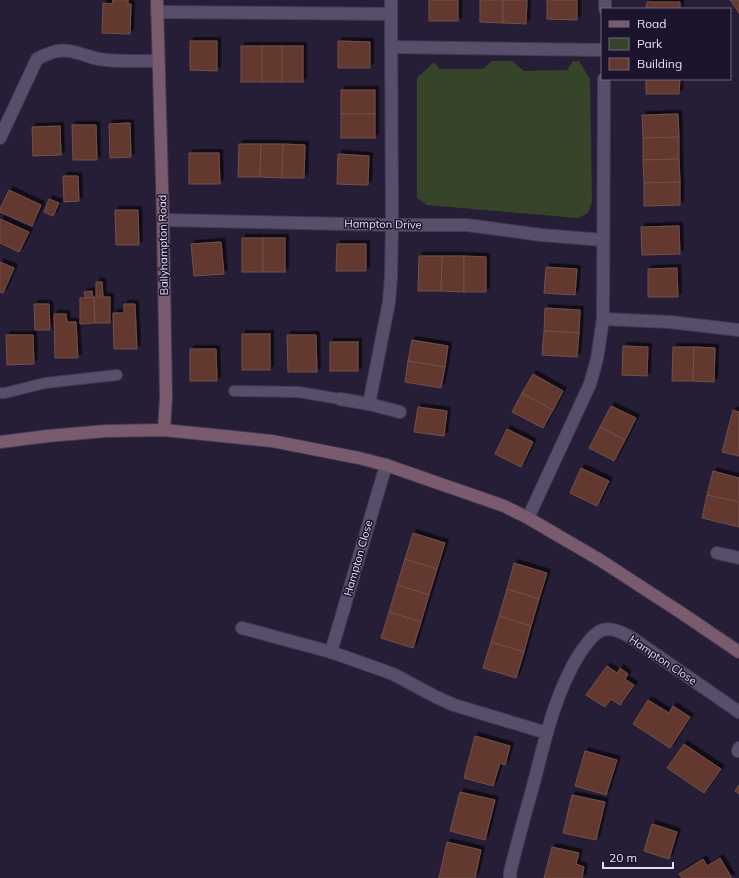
<svg xmlns="http://www.w3.org/2000/svg" width="739" height="878" viewBox="0 0 739 878" font-family="Mulish,sans-serif">
  <style>
    .green { fill: #364429 }
    .building { fill: #63372d; stroke: #725149; filter: url(#shadow) }
    .lines { fill: none; stroke-linecap: round; stroke-linejoin: round }
    .lane-casing { stroke: #423b50; stroke-width: 12 }
    .street-casing { stroke: #423b50; stroke-width: 14 }
    .secondary-casing { stroke: #423b50; stroke-width: 14 }
    .lane { stroke: #564e6a; stroke-width: 10 }
    .street { stroke: #564e6a; stroke-width: 12 }
    .secondary { stroke: #7a5b6d; stroke-width: 12 }
    .labels { text-anchor: middle; stroke-width: 3; stroke-linejoin: round; paint-order: stroke }
    .street-label { font-size: 11px; fill: #e4e0f1; stroke: #1c142c }
  </style>
  <defs>
    <filter id="shadow"><feDropShadow dx="3.5" dy="-3.5" stdDeviation="0" flood-color="#0009"/></filter>
  </defs>
  <rect width="100%" height="100%" fill="#261e36"/>
  <path class="green" d="M492,61H512L524,71L567,70L573,61H579L590,79L592,202L588,213L578,218L427,205L417,198V78L434,62L440,69H483Z"/>
  <g class="building">
    <path d="M113,0H128V4H131L130,34L102,33L103,3L112,4Z"/>
    <rect x="429" y="0" width="29" height="21"/>
    <path d="M480,0H503V23L480,22Z"/>
    <path d="M503,0H527L526,24L503,23Z"/>
    <path d="M547,0H577V20L547,19Z"/>
    <path d="M730,0H739V13Z"/>
    <path d="M647,2H680V9H646Z"/>
    <path d="M190,41H217V71L190,70Z"/>
    <path d="M338,41L370,42V68H338Z"/>
    <rect x="241" y="46" width="21" height="36"/>
    <rect x="262" y="46" width="20" height="36"/>
    <rect x="282" y="46" width="21" height="36"/>
    <path d="M646,79H680L679,94H646Z"/>
    <rect x="341" y="90" width="34" height="24"/>
    <rect x="341" y="114" width="34" height="24"/>
    <path d="M678,114L679,137L643,138L642,115Z"/>
    <path d="M130,123L131,157L110,158L109,124Z"/>
    <path d="M72,125H96L97,160H73Z"/>
    <path d="M60,126L61,155L33,156L32,127Z"/>
    <path d="M679,137V159L643,160V138Z"/>
    <path d="M239,144H261L260,177H238Z"/>
    <path d="M261,144H283L282,178L260,177Z"/>
    <path d="M283,144L305,145L304,178H282Z"/>
    <path d="M189,153H219L220,184H189Z"/>
    <path d="M338,154L369,156L368,185L337,184Z"/>
    <path d="M679,159L680,182L644,183L643,160Z"/>
    <path d="M63,176H78L79,201L64,202Z"/>
    <path d="M680,182V205L644,206V183Z"/>
    <path d="M9,190L41,205L32,226L0,212V209Z"/>
    <path d="M49,199L59,203L53,216L44,212Z"/>
    <path d="M115,210H138L139,245H116Z"/>
    <path d="M0,219L29,232L19,252L0,243Z"/>
    <path d="M679,226L680,254L642,255L641,227Z"/>
    <rect x="242" y="238" width="21" height="34"/>
    <rect x="263" y="238" width="22" height="34"/>
    <path d="M221,242L224,274L194,276L191,244Z"/>
    <path d="M337,244H366V271H336Z"/>
    <path d="M419,256H442L441,291H418Z"/>
    <path d="M442,256H464V292L441,291Z"/>
    <path d="M464,256L486,257V292H464Z"/>
    <path d="M0,262L14,268L3,293L0,292Z"/>
    <path d="M546,267L577,269L575,295L544,293Z"/>
    <path d="M677,268L678,297H648V269Z"/>
    <path d="M96,282H102L103,296H96Z"/>
    <path d="M92,291L93,298H85L84,292Z"/>
    <path d="M94,297L95,323L80,324V298Z"/>
    <path d="M94,297H110V323H95Z"/>
    <path d="M34,304H49L50,330H35Z"/>
    <path d="M124,304H135L137,349H114L113,313H124Z"/>
    <path d="M545,308L580,310L579,333L544,331Z"/>
    <path d="M54,314H66L67,322H76L78,358H55Z"/>
    <path d="M544,331L579,333L577,357L542,355Z"/>
    <rect x="242" y="334" width="28" height="36"/>
    <path d="M6,335H33L34,364L7,365Z"/>
    <path d="M287,335H316L317,372H288Z"/>
    <path d="M412,340L448,346L445,367L408,361Z"/>
    <rect x="330" y="342" width="28" height="29"/>
    <path d="M623,346L648,347L647,376L622,375Z"/>
    <path d="M673,347H694L693,381H672Z"/>
    <path d="M694,347L715,348L714,382L693,381Z"/>
    <path d="M190,349H216L217,381H190Z"/>
    <path d="M408,361L445,367L441,388L405,382Z"/>
    <path d="M533,374L563,391L553,410L522,393Z"/>
    <path d="M522,393L553,410L543,428L512,412Z"/>
    <path d="M611,406L636,418L625,440L600,427Z"/>
    <path d="M418,407L447,411L444,436L414,432Z"/>
    <path d="M733,410L739,412V456L722,452Z"/>
    <path d="M600,427L625,440L614,461L589,448Z"/>
    <path d="M507,429L533,442L521,467L495,454Z"/>
    <path d="M581,468L609,481L597,506L570,493Z"/>
    <path d="M713,471L739,478V502L707,495Z"/>
    <path d="M707,495L739,502V527L702,518Z"/>
    <path d="M413,533L445,543L437,569L405,559Z"/>
    <path d="M405,559L437,569L429,595L397,585Z"/>
    <path d="M514,563L547,573L539,599L507,589Z"/>
    <path d="M397,585L429,595L421,622L389,612Z"/>
    <path d="M507,589L539,599L531,626L499,616Z"/>
    <path d="M389,612L421,622L413,648L381,638Z"/>
    <path d="M499,616L531,626L524,652L491,642Z"/>
    <path d="M491,642L524,652L516,678L483,668Z"/>
    <path d="M607,666L617,673L620,668L628,674L625,679L634,685L620,705L611,699L605,707L586,695Z"/>
    <path d="M648,700L669,713L673,706L690,717L670,748L633,724Z"/>
    <path d="M475,736L510,746L505,765L500,763L493,786L464,778Z"/>
    <path d="M684,744L721,769L704,793L667,768Z"/>
    <path d="M585,751L617,760L606,795L575,786Z"/>
    <path d="M739,785V794L735,791Z"/>
    <path d="M460,792L495,800L485,840L450,831Z"/>
    <path d="M572,795L605,802L596,840L563,833Z"/>
    <path d="M652,824L677,832L669,859L644,851Z"/>
    <path d="M447,842L481,850L475,878H439Z"/>
    <path d="M552,847L579,853L576,864L584,867L582,878H544Z"/>
    <path d="M720,858L732,878H682L679,874L703,859L707,866Z"/>
  </g>
  <g class="lines">
    <g class="lane-casing">
      <g id="lane">
        <path d="M234,391L299,392L340,399"/>
        <path d="M0,393H5L45,383L117,375"/>
      </g>
    </g>
    <g class="street-casing">
      <g id="street">
        <path d="M605,9V0"/>
        <path d="M157,12L391,14L392,225L391,276L389,302L369,404"/>
        <path d="M391,14V0"/>
        <path d="M391,47L602,50"/>
        <path d="M0,138L37,59C52,51 62,48 78,53C85,55 92,58 99,59C118,62 138,61 158,61"/>
        <path d="M163,220L392,225H467L541,235L603,240"/>
        <path d="M603,319L670,322L739,330"/>
        <path d="M340,399L369,404L400,412"/>
        <path d="M528,518L590,384L597,359L603,319L604,79"/>
        <path d="M717,553L739,558"/>
        <path d="M242,628L331,652L382,670L395,675L436,697L454,705L547,733"/>
        <path d="M331,652L386,465"/>
        <path d="M738,751L739,748"/>
        <path d="M510,878V872C517,845 524,817 532,790C544,744 554,694 580,653C585,646 592,635 600,631C611,626 623,633 632,638L739,712"/>
      </g>
    </g>
    <g class="secondary-casing">
      <g id="secondary">
        <path d="M157,0L163,220L166,397L164,430"/>
        <path d="M0,442L48,436L106,431L164,430L272,441L359,458L386,465L504,506L528,518L600,560L683,614L739,652"/>
      </g>
    </g>
    <use href="#lane" class="lane"/>
    <use href="#street" class="street"/>
    <use href="#secondary" class="secondary"/>
  </g>
  <g class="labels">
    <g class="street-label">
      <text transform="translate(383 224) rotate(1)" y="4">Hampton Drive</text>
      <text transform="translate(163 245) rotate(-91)" y="4">Ballyhampton Road</text>
      <text transform="translate(358 558) rotate(-74)" y="4">Hampton Close</text>
      <text transform="translate(663 660) rotate(34)" y="4">Hampton Close</text>
    </g>
  </g>
  <rect x="601" y="8" width="130" height="72" fill="#1c142c" stroke="#6c667b"/>
  <rect x="609" y="21" width="20" height="6" fill="#7a5b6d" stroke="#6c667b"/>
  <text x="637" y="28" font-size="12" fill="#e4e0f1">Road</text>
  <rect x="609" y="38" width="20" height="12" fill="#364429" stroke="#6c667b"/>
  <text x="637" y="48" font-size="12" fill="#e4e0f1">Park</text>
  <rect x="609" y="58" width="20" height="12" fill="#63372d" stroke="#6c667b"/>
  <text x="637" y="68" font-size="12" fill="#e4e0f1">Building</text>
  <path d="M603 862v6h70v-6" fill="none" stroke="#e4e0f1" stroke-width="2"/>
  <text x="609" y="862" font-size="12" fill="#e4e0f1" stroke="#1c142c" stroke-width="3" paint-order="stroke">20 m</text>
</svg>
